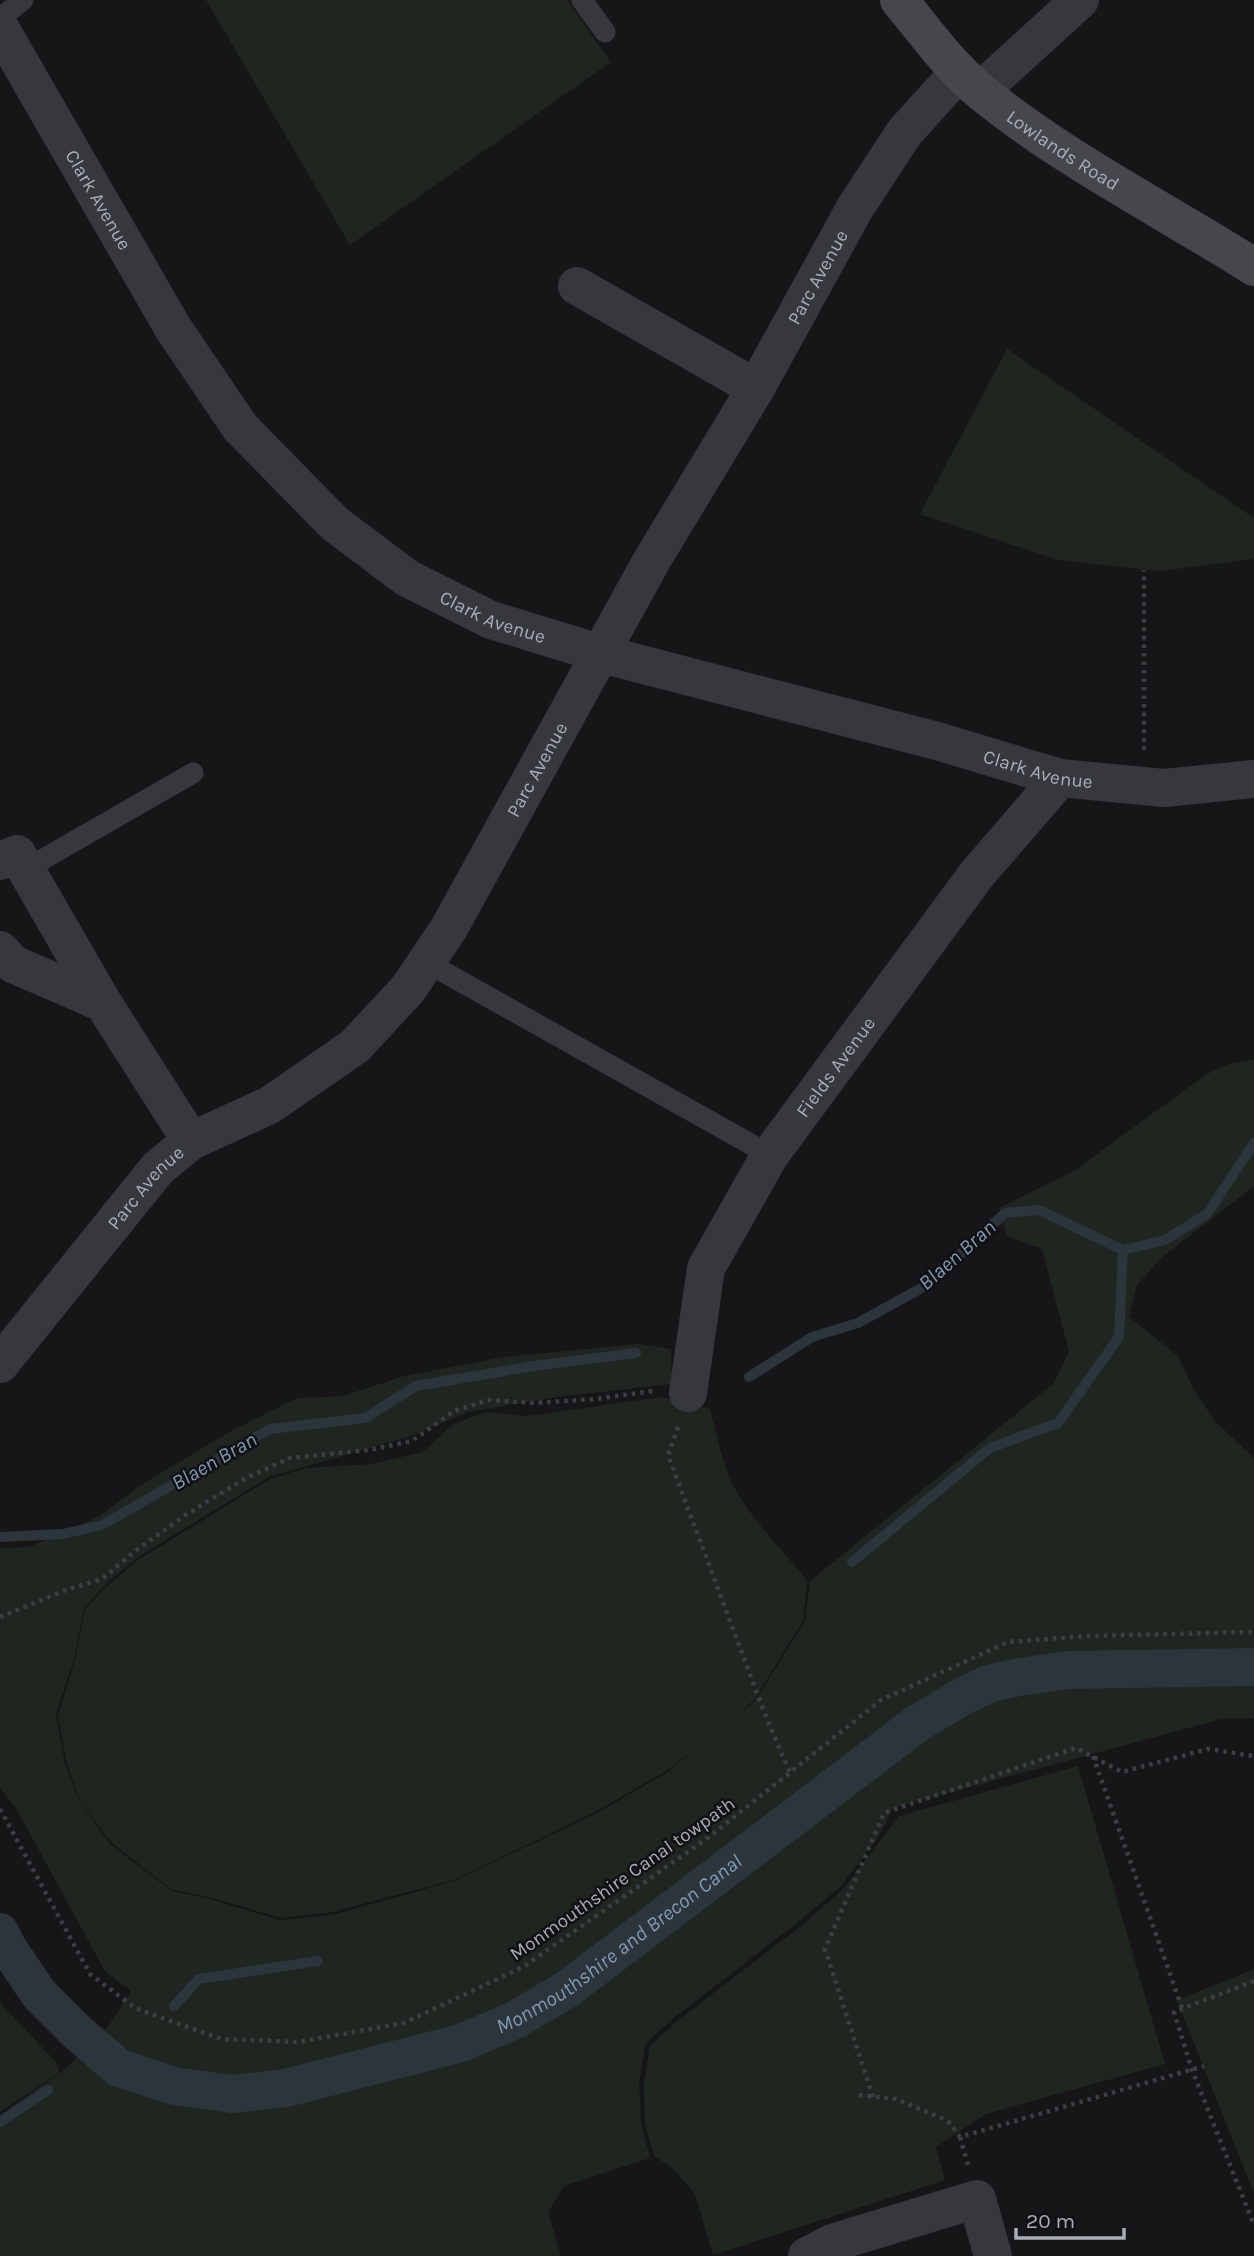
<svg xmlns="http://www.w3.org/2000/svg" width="1254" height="2256" viewBox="0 0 1254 2256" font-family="Karla,sans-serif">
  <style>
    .green { fill: #1e261f }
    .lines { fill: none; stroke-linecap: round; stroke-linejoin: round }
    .stream { stroke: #2c353c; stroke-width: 10 }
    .canal { stroke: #2c353c; stroke-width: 38 }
    .path { stroke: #3d3f44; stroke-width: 4.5; stroke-dasharray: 3.5 5; stroke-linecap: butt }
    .lane { stroke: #37383d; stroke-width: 21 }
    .street { stroke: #37383d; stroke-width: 38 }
    .secondary { stroke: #45474d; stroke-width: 38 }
    .labels { text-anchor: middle; stroke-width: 5; stroke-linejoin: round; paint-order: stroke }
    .street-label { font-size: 19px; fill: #a8adb8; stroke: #111113 }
    .water-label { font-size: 21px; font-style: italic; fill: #7f9bb3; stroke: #111113 }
  </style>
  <rect width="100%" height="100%" fill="#161618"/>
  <g class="green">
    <path d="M206,0H567L611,62L350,245Z"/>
    <path d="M1007,349L1254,518V559L1160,571L1058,560L920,514Z"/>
    <path d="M1254,1059V1186L1162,1257L1137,1285L1129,1317L1178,1356L1194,1390L1215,1421L1254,1458V1718L1221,1719L893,1808L878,1838L841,1886L797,1923L675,2017L646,2043L639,2082L641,2123L650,2158L564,2186L548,2212L561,2256H0V2115L64,2070L110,2024L131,1991L105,1971L16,1808L0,1788V1548L29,1547L98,1517L141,1485L231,1431L297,1398L343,1396L404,1376L504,1357L639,1344L671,1349L672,1384L557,1397L468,1412L411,1436L269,1477L138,1557L108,1582L84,1608L75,1655L56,1715L65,1764L80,1803L111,1845L172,1891L210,1899L280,1920L332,1915L454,1881L597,1813L666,1773L698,1747L666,1771L597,1811L454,1880L332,1912L281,1918L212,1898L171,1889L113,1844L81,1804L67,1765L58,1716L76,1656L85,1609L104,1589L138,1560L270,1479L306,1468L371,1464L423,1452L453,1424L487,1412L527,1416L661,1397L710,1409C717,1435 722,1463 734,1487C751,1519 784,1552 807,1580L803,1621L754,1700L733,1719L755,1701L805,1621L810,1581L1054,1383L1069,1351L1042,1249L1007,1236L999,1208L1074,1171L1205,1075L1228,1064Z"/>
    <path d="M1078,1766L1165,2064L986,2114L936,2147L945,2180L713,2255L695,2194L671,2167L654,2156L645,2124L644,2082L650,2046L677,2021L801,1926L843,1889L899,1816Z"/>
    <path d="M1254,1969V2194L1177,2000Z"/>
    <path d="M0,2003L56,2062L59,2073L0,2112Z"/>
  </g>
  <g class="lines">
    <g class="stream">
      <path d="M749,1377L812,1337L858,1323L927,1285L1005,1213L1039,1210L1123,1250L1165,1240L1207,1214L1254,1143"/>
      <path d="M0,1537L63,1534L102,1525L270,1429L365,1418L416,1386L534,1366L636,1353"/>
      <path d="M852,1562L990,1448L1058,1423L1119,1337L1123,1250"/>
      <path d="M174,2006L199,1979L318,1961"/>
      <path d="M0,2122L48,2090"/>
    </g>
    <path class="canal" id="s1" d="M0,1932L8,1948L39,1994L76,2031L119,2068L174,2086L232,2094L286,2088L461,2043L515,2020L566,1990L918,1723L965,1695L991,1683L1019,1677L1068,1670L1254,1667"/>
    <g class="path">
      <path d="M1144,750V570"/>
      <path d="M678,1427L668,1455L764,1712L790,1773"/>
      <path d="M0,1617L66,1590L102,1579L135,1551L184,1516L246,1478L290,1458L369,1450L412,1441L454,1411L488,1400L534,1403L596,1399L652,1391"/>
      <path d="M1093,1756L1182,2008"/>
      <path d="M0,1809L90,1974L135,2008L221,2039L299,2042L404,2023L523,1967L709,1837L881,1700L1008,1642L1087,1636L1254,1632"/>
      <path d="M1254,1981L1174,2012L1192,2070L1254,2225"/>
      <path d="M859,2095L896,2099L948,2121L960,2137L1204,2066"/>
      <path d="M873,2097L825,1949L884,1813L1076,1748L1122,1772L1208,1749L1254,1756"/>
      <path d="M960,2137L968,2165"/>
    </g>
    <g class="lane">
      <path d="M582,0L605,32"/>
      <path d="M0,18L23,0"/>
      <path d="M26,869L193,773"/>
      <path d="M426,962L770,1155"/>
    </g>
    <g class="street">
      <path id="s2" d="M0,28L173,328L240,427L334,523L407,578L491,620L602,654L937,741L1060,778L1164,788L1254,779"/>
      <path d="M980,91L1080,0"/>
      <path d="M577,286L756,388"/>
      <path d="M0,861L17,854L103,1003L191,1141"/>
      <path d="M0,950L13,964L103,1003"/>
      <path id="s3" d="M0,1364L158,1168L191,1141L270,1105L355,1046L408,989L449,928L652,560L756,388L855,208L904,133L959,72"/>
      <path id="s4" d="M688,1393L706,1268L770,1155L977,874L1060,778"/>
      <path d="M807,2256L832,2243L977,2199L993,2256"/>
    </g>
    <path class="secondary" id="s5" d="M899,0C925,31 949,66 980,91C1064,160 1163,209 1254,267"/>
  </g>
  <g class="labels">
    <g class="street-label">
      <text dy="7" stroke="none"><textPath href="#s5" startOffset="224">Lowlands Road</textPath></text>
      <text dy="7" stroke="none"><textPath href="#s2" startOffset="198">Clark Avenue</textPath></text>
      <text dy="7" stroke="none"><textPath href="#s3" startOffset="1384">Parc Avenue</textPath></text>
      <text dy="7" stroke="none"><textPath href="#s2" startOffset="786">Clark Avenue</textPath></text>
      <text dy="7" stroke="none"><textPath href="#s2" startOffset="1353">Clark Avenue</textPath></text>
      <text dy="7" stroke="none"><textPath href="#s3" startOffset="817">Parc Avenue</textPath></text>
      <text dy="7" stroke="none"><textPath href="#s4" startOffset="366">Fields Avenue</textPath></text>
      <text dy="7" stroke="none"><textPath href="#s3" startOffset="229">Parc Avenue</textPath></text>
      <text transform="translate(622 1878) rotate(-35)" y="7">Monmouthshire Canal towpath</text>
    </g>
    <g class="water-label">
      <text transform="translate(957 1255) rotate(-41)" y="7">Blaen Bran</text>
      <text transform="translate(214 1461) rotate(-30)" y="7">Blaen Bran</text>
      <text dy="7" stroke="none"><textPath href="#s1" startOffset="721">Monmouthshire and Brecon Canal</textPath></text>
    </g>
  </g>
  <path d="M1016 2228v10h108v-10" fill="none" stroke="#a8adb8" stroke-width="3.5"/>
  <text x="1026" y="2228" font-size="21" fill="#a8adb8" stroke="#111113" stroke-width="5" paint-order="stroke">20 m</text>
</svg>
